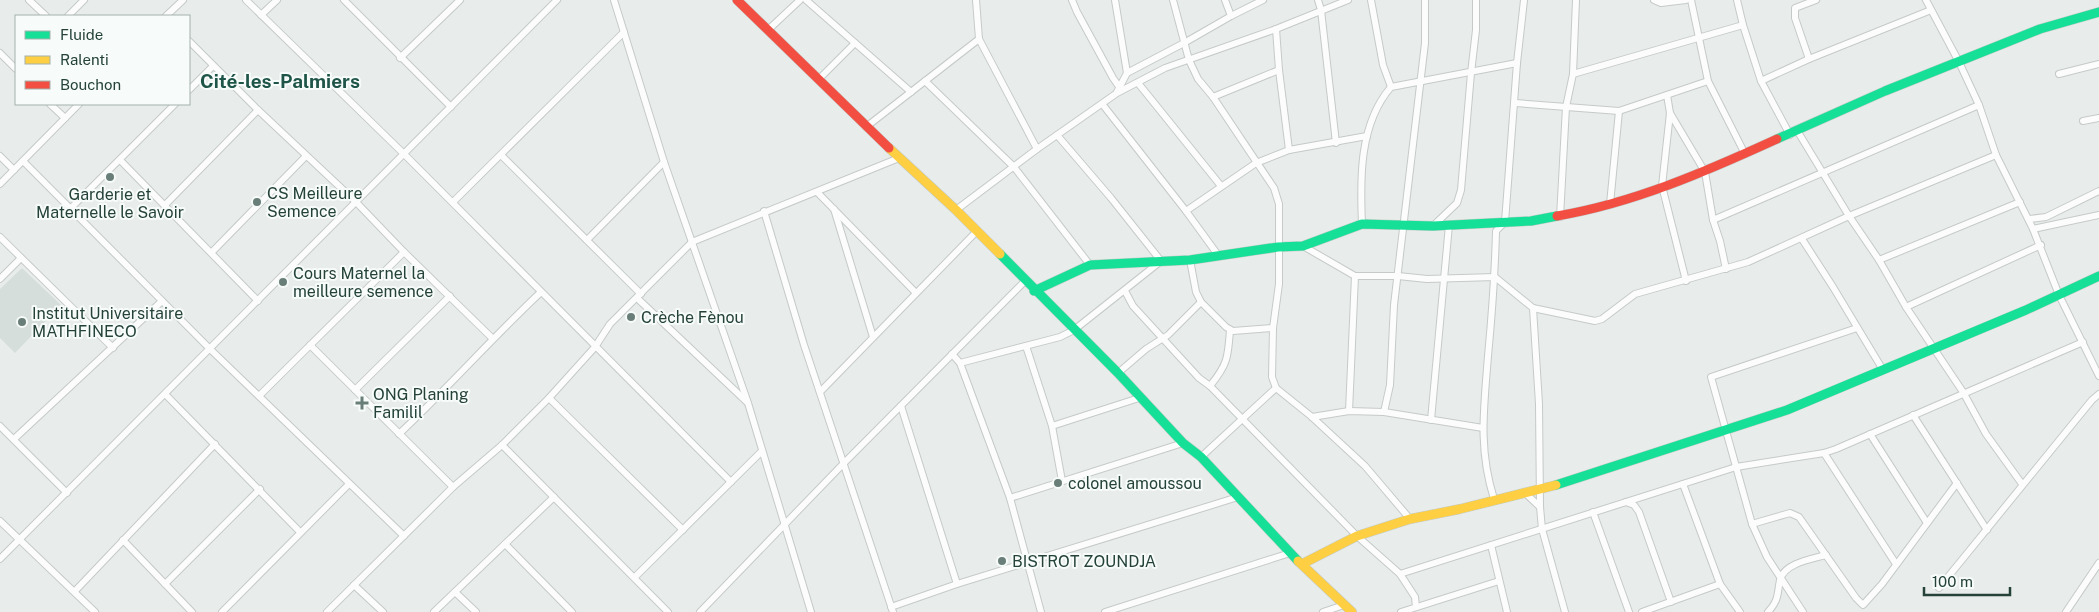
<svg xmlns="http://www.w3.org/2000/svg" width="2099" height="612" viewBox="0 0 2099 612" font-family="'Public Sans',sans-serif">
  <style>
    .built { fill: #d6dedb }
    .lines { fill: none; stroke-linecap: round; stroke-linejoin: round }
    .street-casing { stroke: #c5cac8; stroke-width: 8 }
    .fast-casing { stroke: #c3cbc8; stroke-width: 10 }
    .slow-casing { stroke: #c3cbc8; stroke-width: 10 }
    .jam-casing { stroke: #c3cbc8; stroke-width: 10 }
    .street { stroke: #fcfcfc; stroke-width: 6 }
    .fast { stroke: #16e098; stroke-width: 9 }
    .slow { stroke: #ffcf43; stroke-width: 9 }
    .jam { stroke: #f24e42; stroke-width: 9 }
    .poi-dot { fill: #697e78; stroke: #f7fbf9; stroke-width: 2 }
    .labels { text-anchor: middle; stroke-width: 4; stroke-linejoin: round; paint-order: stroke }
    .poi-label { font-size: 16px; fill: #24423a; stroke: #f7fbf9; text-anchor: start }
    .quarter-label { font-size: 19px; font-weight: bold; fill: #1f5548; stroke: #f7fbf9 }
  </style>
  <rect width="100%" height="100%" fill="#e8edeb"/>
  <path class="built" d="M22,268L61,305L15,353L0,338V289Z"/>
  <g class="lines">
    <g class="street-casing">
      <g id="street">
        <path d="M29,0L46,16"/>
        <path d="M246,0L404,154L731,482"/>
        <path d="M344,0L451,107"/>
        <path d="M614,0L664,162L748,403L811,612"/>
        <path d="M806,0L911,92"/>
        <path d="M976,0L979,39L1037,149"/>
        <path d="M1072,0L1077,12L1113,78L1120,88"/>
        <path d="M1115,0L1127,73"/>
        <path d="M1173,0L1189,60L1198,79L1213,97L1274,188L1279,204V284L1273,328L1233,331L1226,327L1201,302L1196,292L1190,260"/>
        <path d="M1225,0L1231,16"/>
        <path d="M1318,0L1321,10L1336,143"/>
        <path d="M1371,0L1383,65L1391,87"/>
        <path d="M1654,0L1661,3L1686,0"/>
        <path d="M1691,0L1708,81L1745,154"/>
        <path d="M1737,0L1743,25L1761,81L1790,135"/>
        <path d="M1926,0L1959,62L1979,105L1996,155L2033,229L2059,295L2099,376"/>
        <path d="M261,15L277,0"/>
        <path d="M68,16L84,0"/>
        <path d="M166,16L183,0"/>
        <path d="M1276,29L1279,70L1289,150"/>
        <path d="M768,30L800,0"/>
        <path d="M189,41L258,110L356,202L404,252L492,338"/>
        <path d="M0,53L16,69"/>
        <path d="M400,58L460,0"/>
        <path d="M1809,59L1795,18V8L1816,0"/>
        <path d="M1573,74L1743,25"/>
        <path d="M2059,74L2099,64"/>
        <path d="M819,79L855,43"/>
        <path d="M925,81L1014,167L1090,265"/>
        <path d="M1761,81L1809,59L1931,10"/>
        <path d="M1138,83L1221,186"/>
        <path d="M189,90L213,66"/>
        <path d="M1117,92L1127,73L1184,43L1231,16L1263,0"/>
        <path d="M1667,95L1670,113L1662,186L1686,281"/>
        <path d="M1213,97L1279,70"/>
        <path d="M1515,103L1619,111L1708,81"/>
        <path d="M50,104L65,118"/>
        <path d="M1103,105L1186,211L1218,255"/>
        <path d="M1670,113L1705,172L1713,220L1720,241L1726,269"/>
        <path d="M2083,121L2099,118"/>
        <path d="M866,127L979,39"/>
        <path d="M1798,132L1849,216L1879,260L1906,307L1963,392L1986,434L2022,484"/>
        <path d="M501,155L641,294"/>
        <path d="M0,156L14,170"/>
        <path d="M120,160L258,301"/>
        <path d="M23,161L210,349L404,536"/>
        <path d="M0,184L79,104"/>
        <path d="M817,192L916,293"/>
        <path d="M453,202L624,32"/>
        <path d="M1610,204L1619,111"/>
        <path d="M165,205L258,110"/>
        <path d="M70,209L175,104"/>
        <path d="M834,209L873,337"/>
        <path d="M956,210L1037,149L1117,93L1165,68L1276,29L1348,0"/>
        <path d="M764,211L804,345L893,612"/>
        <path d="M1186,211L1256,163L1289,150L1367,136"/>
        <path d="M1560,217L1566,107L1573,74L1576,0"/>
        <path d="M2029,219L2046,217L2099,191"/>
        <path d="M1713,220L1979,105"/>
        <path d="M1362,224C1360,179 1359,124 1391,87L1517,63"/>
        <path d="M1433,226L1457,203L1461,190L1471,73L1476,30V0"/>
        <path d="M2033,229L2099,215"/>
        <path d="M0,237L113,348"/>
        <path d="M1802,239L1833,287L1883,370"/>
        <path d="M587,240L664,162"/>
        <path d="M1303,246L1355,276H1398L1427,279L1495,277L1533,308L1595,321L1602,319L1635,294L1748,262L1849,216L1996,155"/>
        <path d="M212,252L306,156"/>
        <path d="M1879,260L2020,202"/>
        <path d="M0,279L21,258"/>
        <path d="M1125,291L1133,306L1199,378L1210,386L1357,536L1400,574L1415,597L1416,607"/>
        <path d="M637,298L747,402"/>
        <path d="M1906,307L2041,245"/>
        <path d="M1533,308L1539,404L1540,507L1542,529L1565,612"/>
        <path d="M1273,328L1272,377L1276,388L1312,417L1365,466L1410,519"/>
        <path d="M310,345L453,487"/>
        <path d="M1026,346L1052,426L1062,481"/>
        <path d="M952,354L960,363L1010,498L1041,612"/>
        <path d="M960,363L1060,337L1074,330L1161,261L1111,198L1057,135"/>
        <path d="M1118,373L1146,349L1168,335L1201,302"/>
        <path d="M1210,386C1228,364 1228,357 1230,330"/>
        <path d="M355,390L450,296"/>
        <path d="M820,392L976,232"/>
        <path d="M166,395L300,532"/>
        <path d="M259,396L404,252"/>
        <path d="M549,398L683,530"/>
        <path d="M901,406L957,584"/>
        <path d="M1349,411L1355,276"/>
        <path d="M1384,412L1390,385L1394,305L1425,43V0"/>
        <path d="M1913,415L1987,530"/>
        <path d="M1312,417L1349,411L1384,412L1483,428"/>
        <path d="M1431,420L1449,225"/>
        <path d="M0,426L67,493"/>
        <path d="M1052,426L1139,398"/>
        <path d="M399,434C448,388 492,338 541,292"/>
        <path d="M1870,434L1927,523"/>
        <path d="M14,439L162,301"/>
        <path d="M502,445L668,612"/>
        <path d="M1824,453L1896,564"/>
        <path d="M1201,457L1276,388"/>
        <path d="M1683,484L1720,584L1740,612"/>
        <path d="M1524,492L1540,507"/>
        <path d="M1010,498L1183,443"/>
        <path d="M1494,499C1478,448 1484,408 1488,356C1492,314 1495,272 1496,231L1505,222L1517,63L1524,0"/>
        <path d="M1626,502L1634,505L1639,512L1671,602"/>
        <path d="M1593,512L1629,612"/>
        <path d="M0,521L95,612"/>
        <path d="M1752,524L1790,513L1799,517L1856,598L1863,605L1882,584L1957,483"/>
        <path d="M123,540L192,612"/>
        <path d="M505,544L572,612"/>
        <path d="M1491,545L1507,612"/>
        <path d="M0,559L557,0"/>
        <path d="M1400,574L1736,467L1824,453L1836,449L2083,342"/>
        <path d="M635,577L761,452"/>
        <path d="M165,584L260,489"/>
        <path d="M354,585L383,612"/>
        <path d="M1939,588L2092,400L2099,394"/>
        <path d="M75,591L215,444"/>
        <path d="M455,592L476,612"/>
        <path d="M891,607L957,584L1238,497"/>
        <path d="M222,612L349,484"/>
        <path d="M327,612L453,487L502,445L549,398L595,347L610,324L692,242L899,158"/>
        <path d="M434,612L554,497"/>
        <path d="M700,612L844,463L1025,281"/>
        <path d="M1105,612L1290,553"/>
        <path d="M1323,612L1344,605"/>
        <path d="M1401,612L1499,581"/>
        <path d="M1642,612L1720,584"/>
        <path d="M1768,612C1779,600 1777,595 1780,580C1784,563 1812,559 1826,555"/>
        <path d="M1803,612L1767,557L1752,524L1711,377L1857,328"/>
        <path d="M2066,612L2099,563"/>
      </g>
    </g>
    <g class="fast-casing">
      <g id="fast">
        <path d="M1777,139L1885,91L2040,29L2099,12"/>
        <path d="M1000,254L1118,373L1183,443L1201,457L1298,561"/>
        <path d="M1034,291L1090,265L1190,260L1278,247L1303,246L1362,224L1433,226L1531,221L1557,216"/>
        <path d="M1556,485L1787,410L2026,310L2099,276"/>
      </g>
    </g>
    <g class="slow-casing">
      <g id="slow">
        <path d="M889,148L956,210L1000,254"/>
        <path d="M1298,561L1352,612"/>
        <path d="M1302,564L1357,536L1410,519L1460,509L1556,485"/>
      </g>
    </g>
    <g class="jam-casing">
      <g id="jam">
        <path d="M737,0L889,148"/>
        <path d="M1557,216C1634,203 1707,171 1777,139"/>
      </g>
    </g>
    <use href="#street" class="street"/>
    <use href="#fast" class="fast"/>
    <use href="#slow" class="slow"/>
    <use href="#jam" class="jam"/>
  </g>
  <g class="poi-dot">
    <circle cx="110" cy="177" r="5"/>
    <circle cx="257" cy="202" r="5"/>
    <circle cx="283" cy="282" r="5"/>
    <circle cx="631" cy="317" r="5"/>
    <circle cx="22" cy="322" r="5"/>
    <path d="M359.5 395.5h5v5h5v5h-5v5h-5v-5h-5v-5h5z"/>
    <circle cx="1058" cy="483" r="5"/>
    <circle cx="1002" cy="561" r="5"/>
  </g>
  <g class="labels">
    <g class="poi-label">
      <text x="267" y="199">CS Meilleure<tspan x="267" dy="18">Semence</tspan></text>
      <text x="110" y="200" text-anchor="middle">Garderie et<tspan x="110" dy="18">Maternelle le Savoir</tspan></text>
      <text x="293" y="279">Cours Maternel la<tspan x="293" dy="18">meilleure semence</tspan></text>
      <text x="32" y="319">Institut Universitaire<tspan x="32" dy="18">MATHFINECO</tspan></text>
      <text x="641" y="323">Crèche Fènou</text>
      <text x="373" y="400">ONG Planing<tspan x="373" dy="18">Familil</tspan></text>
      <text x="1068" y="489">colonel amoussou</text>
      <text x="1012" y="567">BISTROT ZOUNDJA</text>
    </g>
    <g class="quarter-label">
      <text x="280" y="88">Cité-les-Palmiers</text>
    </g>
  </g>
  <rect x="15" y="15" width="175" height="90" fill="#f7fbf9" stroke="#a3b1ad"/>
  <rect x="25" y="31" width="25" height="8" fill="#16e098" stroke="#a3b1ad"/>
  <text x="60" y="40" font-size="15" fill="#24423a">Fluide</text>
  <rect x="25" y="56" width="25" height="8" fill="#ffcf43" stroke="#a3b1ad"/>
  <text x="60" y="65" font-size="15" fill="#24423a">Ralenti</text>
  <rect x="25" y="81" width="25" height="8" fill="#f24e42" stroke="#a3b1ad"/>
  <text x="60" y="90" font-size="15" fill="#24423a">Bouchon</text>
  <path d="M1924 587v8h86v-8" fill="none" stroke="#24423a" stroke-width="2.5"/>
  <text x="1932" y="587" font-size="15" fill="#24423a" stroke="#f7fbf9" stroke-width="4" paint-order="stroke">100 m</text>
</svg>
